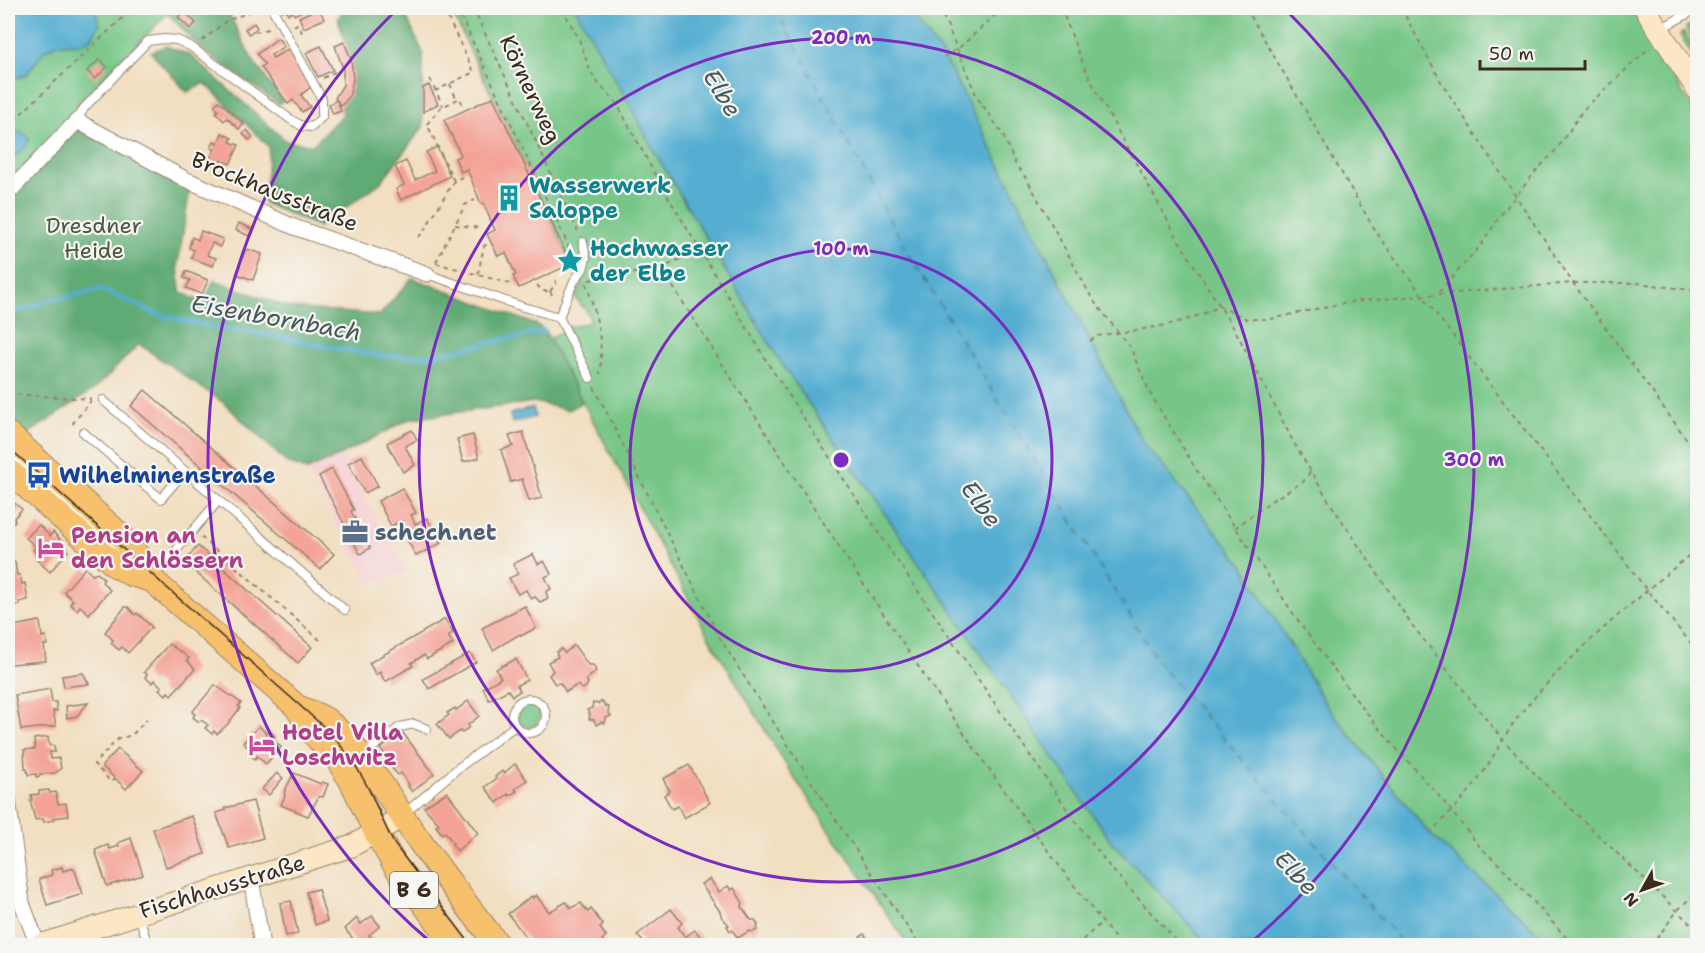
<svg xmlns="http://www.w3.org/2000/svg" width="1705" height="953" viewBox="0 0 1705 953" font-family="'Shantell Sans',sans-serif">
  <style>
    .built { fill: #f7cfd3 }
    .green { fill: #77c687; stroke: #597852; stroke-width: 1.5 }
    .forest { fill: #61ab74; stroke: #4e6a49; stroke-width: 1.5 }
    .water { fill: #54aed1; stroke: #486c78; stroke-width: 1.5 }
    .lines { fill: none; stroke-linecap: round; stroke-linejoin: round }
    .stream { stroke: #54aed1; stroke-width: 4.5 }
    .ferry { stroke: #44585d; stroke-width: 1.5; stroke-dasharray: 8 6; stroke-linecap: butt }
    .building { fill: #f4a396 }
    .service-casing { stroke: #96846f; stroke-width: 10 }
    .minor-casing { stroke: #96846f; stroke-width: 17 }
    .secondary-casing { stroke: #96846f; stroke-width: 23 }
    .primary-casing { stroke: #96846f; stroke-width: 26 }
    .path { stroke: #96846f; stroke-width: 2; stroke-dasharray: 4.5 4.5; stroke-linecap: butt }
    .service { stroke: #fff; stroke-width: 8 }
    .minor { stroke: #fff; stroke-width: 15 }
    .secondary { stroke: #fce6c4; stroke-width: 21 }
    .primary { stroke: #f7c06c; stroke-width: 24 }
    .tram { stroke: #3b2a1e; stroke-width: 1.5 }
    .ring { fill: none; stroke: #7b2cbf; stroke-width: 3 }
    .labels { text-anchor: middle; stroke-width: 4.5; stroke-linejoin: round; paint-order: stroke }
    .shield { fill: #f6f6f2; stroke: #73675e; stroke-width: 1.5 }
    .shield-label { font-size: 21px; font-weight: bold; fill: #3b2a1e }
    .street-label { font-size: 22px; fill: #3b2a1e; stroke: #f6f6f2 }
    .culture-label { font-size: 22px; font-weight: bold; fill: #0d838f; stroke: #f6f6f2; text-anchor: start }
    .park-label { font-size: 22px; fill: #4d593e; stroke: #f6f6f2 }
    .transit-label { font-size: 22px; font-weight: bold; fill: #164399; stroke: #f6f6f2; text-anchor: start }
    .service-label { font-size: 22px; font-weight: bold; fill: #4e5e75; stroke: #f6f6f2; text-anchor: start }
    .hotel-label { font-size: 22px; font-weight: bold; fill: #b23c85; stroke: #f6f6f2; text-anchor: start }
    .water-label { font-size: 24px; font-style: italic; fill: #44585d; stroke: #f6f6f2 }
    .centre { fill: #7b2cbf; stroke: #f6f6f2; stroke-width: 3 }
    .ring-label { font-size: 18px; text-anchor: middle; font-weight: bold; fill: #7b2cbf; stroke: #f6f6f2; stroke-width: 4.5; stroke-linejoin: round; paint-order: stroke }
  </style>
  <rect width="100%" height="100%" fill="#f6f6f2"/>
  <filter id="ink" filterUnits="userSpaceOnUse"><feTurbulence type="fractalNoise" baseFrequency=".0167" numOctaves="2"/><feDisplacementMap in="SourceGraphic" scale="12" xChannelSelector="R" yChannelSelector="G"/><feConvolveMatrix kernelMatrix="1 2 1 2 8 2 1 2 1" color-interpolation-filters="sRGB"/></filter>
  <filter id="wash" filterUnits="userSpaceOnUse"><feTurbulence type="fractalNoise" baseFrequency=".008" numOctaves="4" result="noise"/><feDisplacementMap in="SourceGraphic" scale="24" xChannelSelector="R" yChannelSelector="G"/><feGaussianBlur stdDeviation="1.35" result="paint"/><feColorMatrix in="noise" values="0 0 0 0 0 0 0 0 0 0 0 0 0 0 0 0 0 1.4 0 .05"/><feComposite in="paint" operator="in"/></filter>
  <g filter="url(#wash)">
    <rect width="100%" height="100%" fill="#f2dec0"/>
    <path class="built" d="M341,455L407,572L370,584L307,470Z"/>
    <g class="green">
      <path d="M8,8H173L77,105L71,121L8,185Z"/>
      <path d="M450,8H575L631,107L651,146L783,366L1110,840L1208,945H908L791,773L710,639L549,339L569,327L590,322C589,308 579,306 575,296L582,285Z"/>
      <path d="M907,8H1631L1697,116V945H1552L1429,833L1326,705L1242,564L1142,441L944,57Z"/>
      <path d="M1697,21V46L1686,28Z"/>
      <path d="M1684,32L1697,53V63L1680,35Z"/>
      <circle cx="529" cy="716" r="11"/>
    </g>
    <g class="forest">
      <path d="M173,8H226L252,59L282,101L279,104L206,53L167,13Z"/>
      <path d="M343,8H402L423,53V127L380,183L319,227L264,203L269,147L205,83L187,92L151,52L166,46L190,55L286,141L313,145L343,114L341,106C367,81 345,46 338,18L344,10Z"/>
      <path d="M78,129L190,188L178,264L180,292L204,303L214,280L290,308L380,315L412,278L537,325L545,331L582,402L568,410L534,402L409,419L341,455L307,470L287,463L225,404L139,344L96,388L22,438L8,425V201Z"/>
    </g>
    <g class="water">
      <path d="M8,8H94L100,24L91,39L83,43L58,44L45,50L26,75L11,80L8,83Z"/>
      <path d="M575,8H907L944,57L1142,441L1242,564L1326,705L1429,833L1552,945H1208L1110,840L783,366L651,146L631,107Z"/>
      <path d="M21,131L30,139L25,148L8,162V136Z"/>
      <path d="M533,408L535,417L512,423L510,414Z"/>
    </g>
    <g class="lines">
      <path class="stream" d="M8,315L48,301L101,289L159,315L217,328L281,337L328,347L382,356H428L545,331"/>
      <path class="ferry" d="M775,8L906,249L1160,665L1405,946"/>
    </g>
    <g id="blocks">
      <g class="building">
        <path d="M281,8H309L294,15L293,12L288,14L286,9L282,11Z"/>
        <path d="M319,8L324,19L304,28L299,17Z"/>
        <path d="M184,11L196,23L190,29L178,17Z"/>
        <path d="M254,23L257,28L249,34L245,29Z"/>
        <path d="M278,38L284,46L271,55L273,58L290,48L312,86L301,95L310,107L302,112L293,100L288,104L261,67L265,65L257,54Z"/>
        <path d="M344,42L351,59L353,79L349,97L341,106L335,98L343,85V69L335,46Z"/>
        <path d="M321,46L333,70L318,77L306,53Z"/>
        <path d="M100,59L107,67L95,79L87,71Z"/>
        <path d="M429,85L438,104L423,112V88Z"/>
        <path d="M493,97L571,264L519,288L513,276L516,275L506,253L498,256L487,234L495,230L483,203L481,204L467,169L461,172L455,158L461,155L444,120Z"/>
        <path d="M337,100L341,111L333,114L329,104Z"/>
        <path d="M219,101L244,124L239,129L227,118L224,121L216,113L218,110L214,106Z"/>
        <path d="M247,130L253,137L249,140L243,134Z"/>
        <path d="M222,133L232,138L230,142L239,145L230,164L221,160L217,167L208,163L215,149L211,148L214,141L218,143Z"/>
        <path d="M437,147L450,176L401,200L396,189L404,185L395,166L406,161L415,180L435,171L426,152Z"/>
        <path d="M239,223L252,229L249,236L236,230Z"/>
        <path d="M201,231L223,239L220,247L212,243L207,255L216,258L213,266L191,258L194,250L189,248L192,237L198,240Z"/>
        <path d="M246,249L262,254L253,280L237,274Z"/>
        <path d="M186,271L208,280L202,294L186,288L190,280L184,278Z"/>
        <path d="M145,390L334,554L320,569L131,406Z"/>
        <path d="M412,430L417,440L405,446L415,465L403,472L387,443Z"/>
        <path d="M523,432L542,498L529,501L522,479L511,482L501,450L513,446L509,436Z"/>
        <path d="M473,435L479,458L463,462L457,439Z"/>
        <path d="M362,456L378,486L365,493L348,463Z"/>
        <path d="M332,469L354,510L351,511L370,548L360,554L319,476Z"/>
        <path d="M402,488L416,513L411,515L415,524L427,518L441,543L416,556L402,530L406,528L402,521L391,526L378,501Z"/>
        <path d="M8,498L22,509L14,518L15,521L8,526Z"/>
        <path d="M39,525L50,536L53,532L60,539L57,542L67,547L68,551L50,572L36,559L38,557L33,550L36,547L26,538Z"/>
        <path d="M198,546L312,647L298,663L184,562Z"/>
        <path d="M533,554L538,564L544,561L551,574L545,577L551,589L546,592L548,598L540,602L535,597L531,599L526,590L518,594L509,578L518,574L513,564Z"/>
        <path d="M15,562L17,575H20L22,584L25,583L28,600L19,602L20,605L9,606L8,603V563Z"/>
        <path d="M85,568L93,575L97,573L104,579L102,582L110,590L89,614L80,606L77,610L70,604L73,600L64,592Z"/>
        <path d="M525,606L536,628L521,636L520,634L493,650L482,628Z"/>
        <path d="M125,607H128L135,615L137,613L152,627L128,653L122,647L119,650L111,643L113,640L105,632Z"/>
        <path d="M445,619L453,633L448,636L453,644L427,659L424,655L411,663L413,666L385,682L380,672L376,675L369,663Z"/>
        <path d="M40,621L42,637L46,636L47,645H44L46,661L11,664L8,648V627Z"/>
        <path d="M169,644L189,658L187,660L195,669L171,695L168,692L166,695L159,689L162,687L154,680L152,683L145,677L147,674L144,672Z"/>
        <path d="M574,645L588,665H593L596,671L586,680L588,683L586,687L582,689L577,685L566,692L560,683L555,684L549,675L553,671L548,662L558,657L556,652L561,649L565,653Z"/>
        <path d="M470,653L476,662L429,689L423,679Z"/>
        <path d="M516,659L527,680L517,685L520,691L512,696L508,690L489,700L483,688L501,678L496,669Z"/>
        <path d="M83,673L89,684L64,687L62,676Z"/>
        <path d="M215,685L241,703L238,706L240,708L227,725L217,734L214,731L212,734L205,728L208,725L201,720L199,722L193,717L195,714L192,712Z"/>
        <path d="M50,689L52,702H56L57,711H53L56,726L21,730L15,695Z"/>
        <path d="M468,701L479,716L468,725L469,727L462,733L460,731L449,739L437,724L449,715L447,713L455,708L456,710Z"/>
        <path d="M602,701L605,706L609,707L608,712L611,716L606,718L605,723L601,722L596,725L594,720L589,719L590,714L587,710L592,708L593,703L598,704Z"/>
        <path d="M88,703L77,716L67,718L66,706Z"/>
        <path d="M259,726L267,734L269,731L275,736L273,739L281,747L266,764L257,756L255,759L249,754L252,751L243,743Z"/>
        <path d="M403,733L434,774L412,792L408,786L409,785L401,773L398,775L392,768L395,766L380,749Z"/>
        <path d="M48,737L49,745L54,746L55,752H50L51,759L59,758L61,768L55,773L40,774V776L36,777V774L28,775L27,769H25L24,750L35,749L34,739Z"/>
        <path d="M118,749L143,771L126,789L102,766Z"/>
        <path d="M515,764L527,780L515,789L517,791L509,796L508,794L497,803L485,787L496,779L495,777L502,771L504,773Z"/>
        <path d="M689,765L710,803L684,818L678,806L672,809L664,795L670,791L663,779Z"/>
        <path d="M277,773L283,778L269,795L262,789Z"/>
        <path d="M294,773L321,784L322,782L328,784L323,797L319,796L308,816L281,805L285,796L284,792Z"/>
        <path d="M49,790L50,793L56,792L58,804L66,803L68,816L53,818L54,820L44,822L43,819L35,820L30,800H32L31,795L39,794V791Z"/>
        <path d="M447,792L478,833L457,851L452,844L453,843L445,832L442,834L436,826L439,824L424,807Z"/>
        <path d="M253,801L263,838L229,848L216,813L226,810L225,808Z"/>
        <path d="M192,816L205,854L166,867L153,829Z"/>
        <path d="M131,838L143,875L107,886L95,850L108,845L110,849L119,846L118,843Z"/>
        <path d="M62,867L63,871L74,868L83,894L47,905L39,879L52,875L51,870Z"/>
        <path d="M710,879L719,892L728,886L731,890L734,888L743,903L742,907L751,920H755L758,925L757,930L753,932L749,931L738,938L732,930L730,931L727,926L729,925L721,916V913L701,884Z"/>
        <path d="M318,889L327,921L315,925L306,892Z"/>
        <path d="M536,895L549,912L566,902L571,908L581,903L588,912L591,909L603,925L600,928L606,936L602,940L607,945H532L508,914L532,896L533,898Z"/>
        <path d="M291,901L298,934L286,936L280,903Z"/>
        <path d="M671,909L682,923L678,927L685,937L695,930L707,945H646L637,935Z"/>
        <path d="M372,916L380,926L369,935L377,945H358L345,929L357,918L361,924Z"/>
        <path d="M864,934L872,945H850L861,938L860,937Z"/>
      </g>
    </g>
  </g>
  <g filter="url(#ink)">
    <use href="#blocks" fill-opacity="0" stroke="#96846f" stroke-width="1.5"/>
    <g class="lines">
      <g class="service-casing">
        <g id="service">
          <path d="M1660,29L1698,8"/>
          <path d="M77,121L84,108L148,41L164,39L177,40L190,46L290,119L302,126L312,127L322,117V99L272,8"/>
          <path d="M427,274L523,307L559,317"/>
          <path d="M559,317L574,281L583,269L586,258L583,242"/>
          <path d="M559,317L590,378"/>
          <path d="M103,400L345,610"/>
          <path d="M83,432L161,499L185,471"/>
          <path d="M8,452L121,553"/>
          <path d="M156,574L219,500"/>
          <circle cx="529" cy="716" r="17"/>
          <path d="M364,754L400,727L414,724L427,729"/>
          <path d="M406,812L457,769L515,726"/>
          <path d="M139,915L148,946"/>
        </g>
      </g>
      <g class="minor-casing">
        <g id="minor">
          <path d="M8,193L77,121L185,179L294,227L427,274"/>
          <path d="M8,799L22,903L38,946"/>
          <path d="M251,878L262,946"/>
        </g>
      </g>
      <g class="secondary-casing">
        <g id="secondary">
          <path d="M1645,8L1698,91"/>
          <path d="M37,946L352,846L402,817"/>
        </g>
      </g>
      <g class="primary-casing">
        <g id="primary">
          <path d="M8,434L121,536L146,566L152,580L297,707C306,711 318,714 326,720C363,748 391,802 418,839C444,876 471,911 499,946"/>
          <path d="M8,470L115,565L131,574L152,580"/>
          <path d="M297,707L311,731L337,759L351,780L376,832L396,867L456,946"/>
        </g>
      </g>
      <g class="path">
        <path d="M457,8L574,258"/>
        <path d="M473,8L578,231"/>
        <path d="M562,8L579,39L590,71L598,83L616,102L662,187L699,248"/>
        <path d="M938,8L945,20L977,97L1002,133L1016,165L1028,181L1093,300L1130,347L1150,393L1194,466L1299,622L1361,706L1389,740L1439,796L1480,847L1502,867L1574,946"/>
        <path d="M1061,8L1083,64L1098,95L1182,246L1236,332L1294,443L1328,500L1412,625L1502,739L1538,777L1698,931"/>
        <path d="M1246,8L1376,232L1421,294L1647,590L1698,652"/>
        <path d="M1401,8L1444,87L1573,283L1698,455"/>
        <path d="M294,26L297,24L303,34"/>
        <path d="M255,32L272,28"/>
        <path d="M202,41L226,21L259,8"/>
        <path d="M944,57L960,47L1003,8"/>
        <path d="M323,78L339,70"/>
        <path d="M430,79L443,106"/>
        <path d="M450,84L457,100"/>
        <path d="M435,91L474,72L443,8"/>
        <path d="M16,119V132"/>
        <path d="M8,126L133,8"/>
        <path d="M454,181L427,124L440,108L460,98L462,104"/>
        <path d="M455,225L481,228"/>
        <path d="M418,237L422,234L454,181L465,176"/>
        <path d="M436,262L465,205L475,200"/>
        <path d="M436,263L511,284L514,282"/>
        <path d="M663,271C809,500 952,732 1121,946"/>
        <path d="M478,274L484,246L488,244"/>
        <path d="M589,280L662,269L699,248L769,365L894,556L1071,815L1109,866L1181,946"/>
        <path d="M586,283C596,312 604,344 600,374"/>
        <path d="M537,285L542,291H550"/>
        <path d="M550,291L554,299"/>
        <path d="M550,291L556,284L555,277"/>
        <path d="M1439,292L1481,245L1502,213L1536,171L1557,149L1583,110L1650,47"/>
        <path d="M1090,341L1097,336C1139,329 1181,327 1219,306L1247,319H1271L1348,302L1573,283H1637L1698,291"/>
        <path d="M594,387L722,642L836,820L920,946"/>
        <path d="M8,394L91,399"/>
        <path d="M74,424L73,423L91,401"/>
        <path d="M1235,528L1271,501L1303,482L1311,471"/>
        <path d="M201,537L320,640"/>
        <path d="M115,778L111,782L94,764L118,739L132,735L147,719"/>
        <path d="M1429,833C1451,813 1470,793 1486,768C1499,747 1510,726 1526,707C1576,648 1638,598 1698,548"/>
        <path d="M1076,946L1102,922"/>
        <path d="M1651,946L1677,911L1698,890"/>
      </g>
      <use href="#service" class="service"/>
      <use href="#minor" class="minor"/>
      <use href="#secondary" class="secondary"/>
      <use href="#primary" class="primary"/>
      <path class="tram" d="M8,447L323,726C339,742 354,761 365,782C376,802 383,824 395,845L472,946"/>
    </g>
  </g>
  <g class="ring">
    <circle cx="841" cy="460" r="211"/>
    <circle cx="841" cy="460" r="422"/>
    <path d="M434 945A633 633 0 0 1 397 9M1285 9A633 633 0 0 1 1248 945"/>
  </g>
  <defs>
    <g id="building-bare" transform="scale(2.07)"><path d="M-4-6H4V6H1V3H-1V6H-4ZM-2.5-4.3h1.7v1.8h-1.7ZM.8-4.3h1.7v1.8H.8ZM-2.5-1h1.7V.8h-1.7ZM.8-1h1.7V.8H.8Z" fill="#0f9aa8" stroke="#f6f6f2" stroke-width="2.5" paint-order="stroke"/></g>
    <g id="sight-bare" transform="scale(2.07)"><path d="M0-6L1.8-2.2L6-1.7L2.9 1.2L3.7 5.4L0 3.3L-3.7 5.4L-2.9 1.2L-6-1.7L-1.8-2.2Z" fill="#0f9aa8" stroke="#f6f6f2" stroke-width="2.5" paint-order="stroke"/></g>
    <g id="bus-bare" transform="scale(2.07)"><path d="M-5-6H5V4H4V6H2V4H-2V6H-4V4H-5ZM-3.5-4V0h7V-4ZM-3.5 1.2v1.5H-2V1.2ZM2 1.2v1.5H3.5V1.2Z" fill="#1a4fb4" stroke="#f6f6f2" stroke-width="2.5" paint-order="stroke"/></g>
    <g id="office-bare" transform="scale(2.07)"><path d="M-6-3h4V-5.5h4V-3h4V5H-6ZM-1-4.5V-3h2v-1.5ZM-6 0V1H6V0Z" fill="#5c6f8a" stroke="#f6f6f2" stroke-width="2.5" paint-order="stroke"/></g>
    <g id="hotel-bare" transform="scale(2.07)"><path d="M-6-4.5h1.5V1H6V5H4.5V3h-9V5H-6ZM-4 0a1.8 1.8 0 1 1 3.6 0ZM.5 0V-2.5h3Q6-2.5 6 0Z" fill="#d1479c" stroke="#f6f6f2" stroke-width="2.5" paint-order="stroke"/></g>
  </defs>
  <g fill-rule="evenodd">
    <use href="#building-bare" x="509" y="198"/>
    <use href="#sight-bare" x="570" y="261"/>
    <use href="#bus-bare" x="39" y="475"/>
    <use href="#office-bare" x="355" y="532"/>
    <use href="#hotel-bare" x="51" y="548"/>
    <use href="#hotel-bare" x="262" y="745"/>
  </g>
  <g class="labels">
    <rect class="shield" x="390" y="872" width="48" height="36" rx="4.5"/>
    <g class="shield-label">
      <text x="414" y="897">B 6</text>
    </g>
    <g class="street-label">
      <text transform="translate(531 89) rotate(65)" y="8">Körnerweg</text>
      <text transform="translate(275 191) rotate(22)" y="8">Brockhausstraße</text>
      <text transform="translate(222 886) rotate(-17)" y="8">Fischhausstraße</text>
    </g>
    <g class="culture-label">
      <text x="529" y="193">Wasserwerk<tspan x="529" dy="25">Saloppe</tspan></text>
      <text x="590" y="256">Hochwasser<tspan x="590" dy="25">der Elbe</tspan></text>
    </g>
    <g class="park-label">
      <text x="94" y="233">Dresdner<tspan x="94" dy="25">Heide</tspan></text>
    </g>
    <g class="transit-label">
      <text x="59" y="483">Wilhelminenstraße</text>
    </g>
    <g class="service-label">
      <text x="375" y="540">schech.net</text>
    </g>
    <g class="hotel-label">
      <text x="71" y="543">Pension an<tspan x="71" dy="25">den Schlössern</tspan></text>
      <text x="282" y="740">Hotel Villa<tspan x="282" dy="25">Loschwitz</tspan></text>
    </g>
    <g class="water-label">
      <text transform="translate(722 93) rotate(59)" y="8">Elbe</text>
      <text transform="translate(276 318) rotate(10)" y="8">Eisenbornbach</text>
      <text transform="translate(981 504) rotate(54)" y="8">Elbe</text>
      <text transform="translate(1296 873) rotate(47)" y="8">Elbe</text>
    </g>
  </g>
  <circle cx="841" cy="460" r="9" class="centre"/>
  <g class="ring-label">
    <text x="841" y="44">200 m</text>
    <text x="841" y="255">100 m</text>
    <text x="1474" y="466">300 m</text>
  </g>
  <rect width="1705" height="953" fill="none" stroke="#f6f6f2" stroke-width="30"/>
  <g transform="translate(1642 890) rotate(230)" stroke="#f6f6f2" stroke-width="4.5" paint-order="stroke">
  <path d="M0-4.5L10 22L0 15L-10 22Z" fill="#3b2a1e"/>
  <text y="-9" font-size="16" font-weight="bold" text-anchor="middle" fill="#3b2a1e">N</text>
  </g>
  <path d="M1480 60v9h105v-9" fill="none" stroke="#3b2a1e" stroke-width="3"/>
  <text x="1489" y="60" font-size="18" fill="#3b2a1e" stroke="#f6f6f2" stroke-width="4.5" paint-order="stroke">50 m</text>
</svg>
